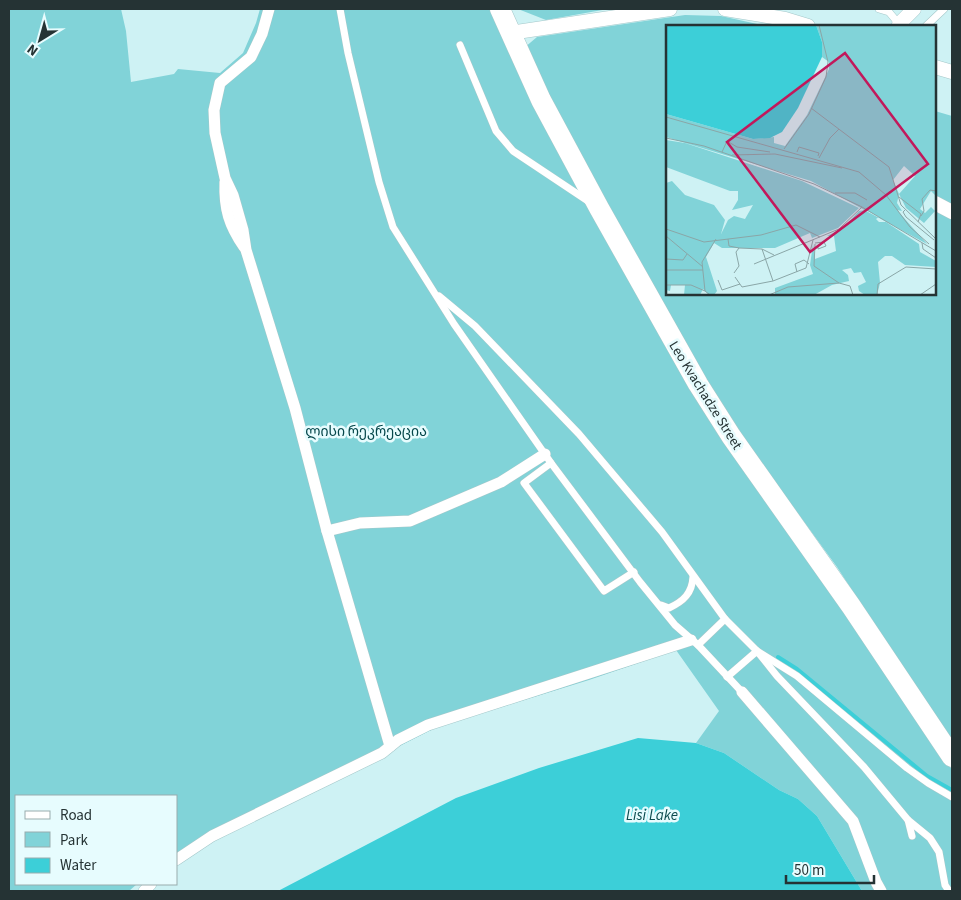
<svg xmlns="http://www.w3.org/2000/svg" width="961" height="900" viewBox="0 0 961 900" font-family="'Source Sans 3','Noto Sans Georgian',sans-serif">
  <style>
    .green { fill: #81d3d8 }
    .water { fill: #3ccfd8 }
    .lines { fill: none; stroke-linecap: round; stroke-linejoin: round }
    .stream { stroke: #3ccfd8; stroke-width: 4 }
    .service-casing { stroke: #a5c8ca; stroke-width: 8 }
    .pedestrian-casing { stroke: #a5c8ca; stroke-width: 12 }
    .minor-casing { stroke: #a5c8ca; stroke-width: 15 }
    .secondary-casing { stroke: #a5c8ca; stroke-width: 21 }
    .service { stroke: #fff; stroke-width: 7 }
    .pedestrian { stroke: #fff; stroke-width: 11 }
    .minor { stroke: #fff; stroke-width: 14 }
    .secondary { stroke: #fff; stroke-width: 20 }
    .labels { text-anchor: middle; stroke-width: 5; stroke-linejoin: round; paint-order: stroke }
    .street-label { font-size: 14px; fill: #253334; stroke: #e7fcfe }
    .park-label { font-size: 14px; fill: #05474b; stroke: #e7fcfe }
    .water-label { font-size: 15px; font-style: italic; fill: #0c4c4f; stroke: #e7fcfe }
    .inset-road { fill: none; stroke: #8aa6a7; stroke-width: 1 }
    .view { fill: #c2185b; fill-opacity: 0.15; stroke: #c2185b; stroke-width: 2.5 }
    .inset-edge { fill: none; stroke: #253334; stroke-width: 2.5 }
  </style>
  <rect width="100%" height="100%" fill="#cef2f4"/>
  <g class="green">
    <path d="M9,9H121L126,31L131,82L174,74L178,69L220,73L243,53L256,23L260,9H492L592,215L676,365L720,435L849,615L952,770V891H862L817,816L798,799L779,790L724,753L696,743L719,711L676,650L589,680L437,727L176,860V796H16V884H137L129,891H9Z"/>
    <path d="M518,9H608L546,20Z"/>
    <path d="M685,15L721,16L766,26H667V294H935V111L952,116V740L885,641L837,567L754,453L721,404L610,211L524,48L537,37Z"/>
  </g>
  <path class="water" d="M638,738L696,743L724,753L779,790L798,799L817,816L862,891H278L456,798L539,768Z"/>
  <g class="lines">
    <path class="stream" d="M778,657L797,669L927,776L952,790"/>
    <g class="service-casing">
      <g id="service">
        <path d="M340,9L348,53L379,182L393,227L454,324L551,463L640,582L675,625L698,645L742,692"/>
        <path d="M879,9L889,12L899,24"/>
        <path d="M926,26L944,9"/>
        <path d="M460,45L496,131L513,151L588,201"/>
        <path d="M439,296L475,326L579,434L662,532L725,619L757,651L797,676L907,768L928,783L952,797"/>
        <path d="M551,463L524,483L604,591L634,572"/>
        <path d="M661,605L669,608C684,601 692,593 693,577"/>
        <path d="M698,645L725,619"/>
        <path d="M727,677L757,651L777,676L864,767L908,820L930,838L939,852L945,885L949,891"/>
        <path d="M908,820L912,836"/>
      </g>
    </g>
    <g class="pedestrian-casing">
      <g id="pedestrian">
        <path d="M269,9L262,34L251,57L220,83L214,110L215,133L225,178L233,195L243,230L246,250L295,408L327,531L390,746"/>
        <path d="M225,182C224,209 229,225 244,247"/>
        <path d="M327,531L360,523L410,521L501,482L545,454"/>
        <path d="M742,692L853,821L876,882L881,891"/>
        <path d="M176,860L212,836L382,753L398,740L428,725L691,640"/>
        <path d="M144,891L151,884"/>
      </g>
    </g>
    <g class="minor-casing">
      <g id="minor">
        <path d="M725,9L785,19L808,26"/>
        <path d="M901,26L899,24L914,9"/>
        <path d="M510,33L670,9"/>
        <path d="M935,67L952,72"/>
        <path d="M935,203L952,212"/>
      </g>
    </g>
    <g class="secondary-casing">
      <path id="secondary" d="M500,9L541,100L599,208L698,384L731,436L851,606L952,757"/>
    </g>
    <use href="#service" class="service"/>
    <use href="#pedestrian" class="pedestrian"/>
    <use href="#minor" class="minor"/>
    <use href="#secondary" class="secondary"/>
  </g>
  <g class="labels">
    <g class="street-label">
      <text transform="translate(706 395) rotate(58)" y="5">Leo Kvachadze Street</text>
    </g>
    <g class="park-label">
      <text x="366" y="436">ლისი რეკრეაცია</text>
    </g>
    <g class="water-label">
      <text x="652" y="820">Lisi Lake</text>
    </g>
  </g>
  <g transform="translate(666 25)">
    <rect width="270" height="270" fill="#cef2f4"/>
    <path d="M150,0H270V171L265,166L254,184L259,188L265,182L269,186L258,198L240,183L233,169L231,178L236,186L231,185L261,219L145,156L0,112V89L87,114L108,112V118L119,121L141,90L163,44V37L156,32V17ZM238,141L249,151L233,169L227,155ZM0,115L19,118L136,156L193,183L172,203L146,213L144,208L109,223H56L48,218L40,232L51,266L48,270H43L37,264L34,270H18L19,260H5L4,266L0,265V158L6,156L19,170L48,180L59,195L55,209L62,195L68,191L79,194L87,180L66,185L72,175V166H64L0,142ZM200,185L213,192L210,194L213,197H220L253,219L254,227L270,236V242L239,240L226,231H219L212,237L214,258L211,270H199L193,266L192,261L200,257L195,247L188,248L185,243L176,245L182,250L183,256L166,260L148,270H109V263L147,249L144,240L147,219L149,234L170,226L168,211H161L177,203L193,186Z" fill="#81d3d8" fill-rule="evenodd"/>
    <path d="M0,0H150L156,17V32L132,83L116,107L104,113L87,114L0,89Z" fill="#3ccfd8"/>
    <path class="inset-road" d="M145,83L223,142L235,180L270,214M0,92L193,147L220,170L244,202L263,219M0,113L38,121L148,159L196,182L270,226M118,124L143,89L160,52L162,37L153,0M56,127L61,116L71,122L104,127M131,127L133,122L153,128L152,131M66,130L109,129L176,143M153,133L164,113L173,104M169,168H189L201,175M233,172L255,189L252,197M239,185L237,187L240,192L268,215M255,191L258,186L256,174L264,165L270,166M0,204L38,217L95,210L130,200L154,212M0,211L37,242M62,214L63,221L73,223M149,218L158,217L160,221L152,224V220M256,218L257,224L270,233M0,234L17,235L21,229M88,239L173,204L196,182M0,245H37M131,247L129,239L138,235L143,239M68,248L73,241L70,227L73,223L96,224L108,230M69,252L76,262L107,256L96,224M52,255L56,265L74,259M107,256L140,243L147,215M173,258L184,261L187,270M0,260H25L39,266M44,270L39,266L36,237L50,214M103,270L122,262L173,258L148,241L149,219M211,270L212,259L240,242L270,244M254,270L270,259"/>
    <path class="view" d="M179,28L262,139L144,227L61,117Z"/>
    <rect width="270" height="270" class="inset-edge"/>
  </g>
  <rect width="961" height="900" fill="none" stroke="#253334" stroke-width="20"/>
  <rect x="15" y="795" width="162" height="90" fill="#e7fcfe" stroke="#99acad"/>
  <rect x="25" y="811" width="25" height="8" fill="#ffffff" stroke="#99acad"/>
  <text x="60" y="820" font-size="15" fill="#253334">Road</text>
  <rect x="25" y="832" width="25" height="15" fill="#81d3d8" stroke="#99acad"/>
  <text x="60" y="845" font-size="15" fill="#253334">Park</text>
  <rect x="25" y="858" width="25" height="15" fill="#3ccfd8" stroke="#99acad"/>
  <text x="60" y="870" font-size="15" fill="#253334">Water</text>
  <g transform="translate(40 40) rotate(217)" stroke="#e7fcfe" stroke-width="4" paint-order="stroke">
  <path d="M0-4L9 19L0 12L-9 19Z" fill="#253334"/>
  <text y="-8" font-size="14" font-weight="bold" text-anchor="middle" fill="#253334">N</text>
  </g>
  <path d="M786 875v8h88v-8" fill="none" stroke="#253334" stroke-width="2.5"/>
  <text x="794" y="875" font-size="15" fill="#253334" stroke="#e7fcfe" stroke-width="4" paint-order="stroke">50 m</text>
</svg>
